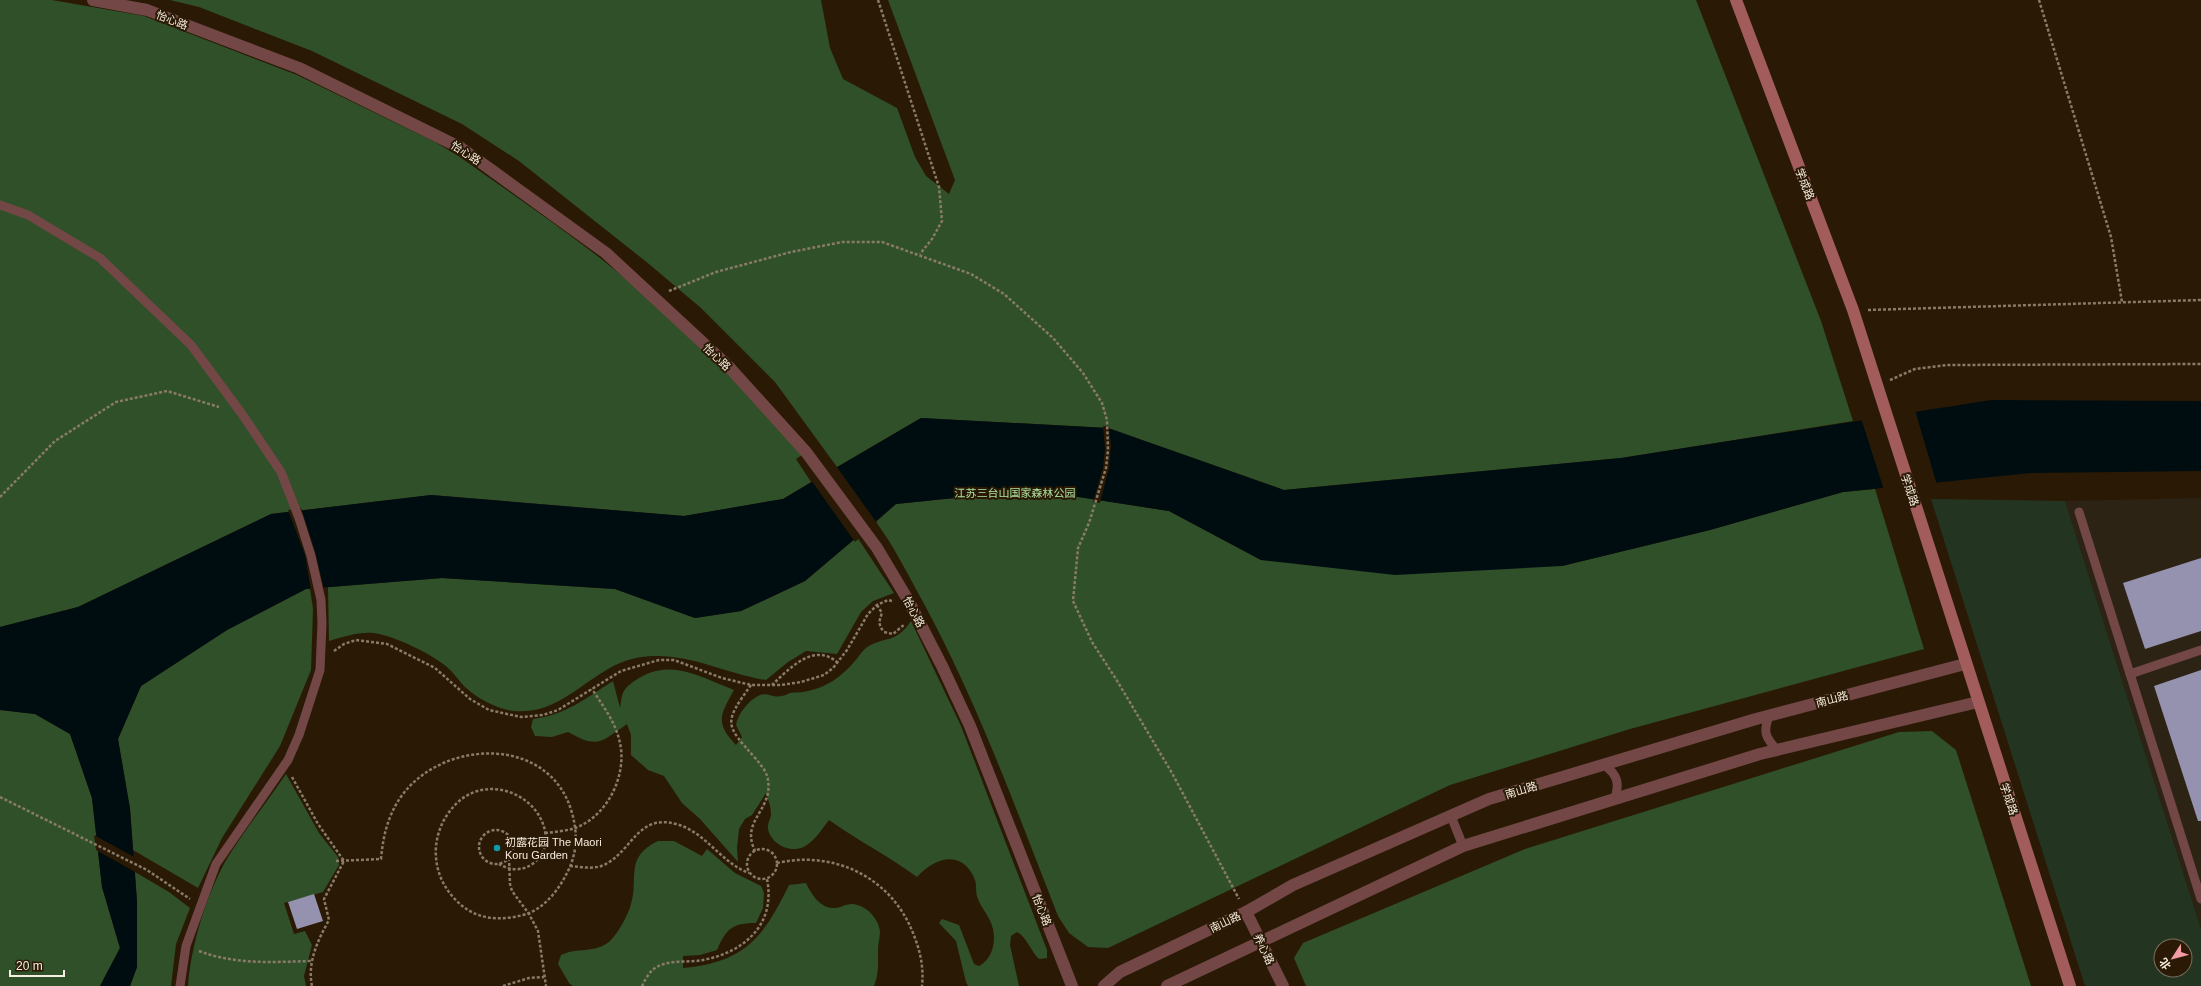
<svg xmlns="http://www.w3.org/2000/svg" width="2201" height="986" viewBox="0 0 2201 986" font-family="Arial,'Noto Sans SC',sans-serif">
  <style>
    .industrial { fill: #2d2314 }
    .green { fill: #233520; fill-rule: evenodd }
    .forest { fill: #305029 }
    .water { fill: #000d10 }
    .pier { fill: #2a1a05 }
    .building { fill: #9492af }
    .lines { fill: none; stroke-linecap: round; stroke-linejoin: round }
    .path { stroke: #897b69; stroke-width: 2.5; stroke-dasharray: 3 2; stroke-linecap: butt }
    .lane { stroke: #724746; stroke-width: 9 }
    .street { stroke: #724746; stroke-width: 12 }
    .secondary { stroke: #a25c5c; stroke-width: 12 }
    .culture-dot { fill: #0f9aa8; stroke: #2a1a05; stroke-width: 1.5 }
    .labels { text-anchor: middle; stroke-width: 4; stroke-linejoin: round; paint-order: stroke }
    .street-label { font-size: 11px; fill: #f8ede0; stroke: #2a1a05 }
    .park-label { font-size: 11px; fill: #ace2a0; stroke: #2a1a05 }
    .poi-label { font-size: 11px; fill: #f8ede0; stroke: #2a1a05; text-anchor: start }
  </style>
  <rect width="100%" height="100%" fill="#2a1a05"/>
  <path class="industrial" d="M2201,498V929L2065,501Z"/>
  <path class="green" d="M1931,499L2065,501L2201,929V986H2085ZM2161,946H2185V970H2161Z"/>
  <g class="forest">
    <path d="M0,0H52L144,16L297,75L435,142L460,157C506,190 555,223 600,258C674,316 740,384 802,455L796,459L811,482L783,499L684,516L431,495L271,514L78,607L0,627Z"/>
    <path d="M170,0H821L830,48L843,79L897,108L915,157L926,176L949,194L955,180L888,0H1696L1821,321L1853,421L1621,458L1284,490L1108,428L921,418L837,467L775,382L701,308L649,264L519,161L462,124L312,51L199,7Z"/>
    <path d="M1875,489L1924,649L1630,729L1450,785L1108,948L1088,947L1069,933L1058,916C1016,809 977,701 922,600C907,573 894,546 876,522L896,504L1033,490L1169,511L1261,560L1562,566L1710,530L1843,492Z"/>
    <path d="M857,537L894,593L873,601L861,612L837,654L806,651L788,662L766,680C721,673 683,649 636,658C591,667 564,716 514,711C497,709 478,699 465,687C459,681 454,673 447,667C432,654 393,635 373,633C358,632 343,637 329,641L328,587L442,578L615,589L695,618L741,611L805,581Z"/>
    <path d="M306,589H310L313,609L311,670L280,746L222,838L198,888L133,850L130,808L118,739L141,686L227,630Z"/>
    <path d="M911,621L961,726L1047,950V958L1039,959C1030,950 1026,936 1017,932L1011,936L1010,945L1019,986H968L966,982L956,941L939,923L942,919L959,925L974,964L979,966C992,959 996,943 993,929C991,918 981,908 978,899C975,892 977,886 975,880C963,849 935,857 917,877C889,856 858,841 829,820C822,829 816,839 807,845C793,855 771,845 768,829C767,823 771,819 771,814C771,807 768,799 766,793L752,815L745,819L739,829L737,848L738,862L700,819L682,803L664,776L648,770L631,755V735L627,724C601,742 598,749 568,732L552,737L535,736L531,727L533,719C566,715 586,698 613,681L620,708C621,703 621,697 623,693C625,687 635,680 641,677C673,659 702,678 734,690C721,714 714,722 736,745L742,737L736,725C738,713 749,700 760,695C766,692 775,698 781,696C784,696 787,694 790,693C796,692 802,693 808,691C827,687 841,677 854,662C858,658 861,652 866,648C885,635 895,645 911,621Z"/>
    <path d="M0,710L35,714L70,734L92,798L102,887L120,948L100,986H0Z"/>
    <path d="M1932,731L1956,750L2031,986H1306L1294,958L1303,943L1525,849L1899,732Z"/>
    <path d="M286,774L319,833L338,857L339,865L323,892L284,903L294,934L305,931L312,945L304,976L306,986H188C191,945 207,892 228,857C246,828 267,802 286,774Z"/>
    <path d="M658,841H674L702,856L707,849L735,873L761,886L764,893L763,908L756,923C732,923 726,929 717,950L700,955L683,956V968C745,962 763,938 789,885L806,883C811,893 819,907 832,908C839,909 846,903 853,904C867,906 878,918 880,931C880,937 878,944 878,950C878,964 879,973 874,986H573L569,983L558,964L561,955C577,947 595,954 610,941C619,932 628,915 631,904C639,878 624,857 658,841Z"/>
    <path d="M135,872L169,892L190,908L176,944L171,986H130L137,967V902Z"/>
  </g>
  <path class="water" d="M1991,400L2201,401V471L2031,473L1843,492L1710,530L1562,566L1395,575L1261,560L1169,511L1033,490L896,504L805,581L741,611L695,618L615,589L442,578L306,589L227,630L141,686L118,739L130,809L137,902V967L130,986H100L120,948L102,887L92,798L70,734L35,714L0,710V627L78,607L271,514L431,495L684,516L783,499L921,418L1108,428L1284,490L1621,458Z"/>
  <g class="pier">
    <path d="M1915,410L1937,485L1884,490L1861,418Z"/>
    <path d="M1103,426H1109L1111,445L1109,468L1100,503L1093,502L1103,468L1105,449Z"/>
    <path d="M836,466L877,523L855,542L811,480Z"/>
    <path d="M301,508L315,551L324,589L311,591L305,555L288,510Z"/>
    <path d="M94,835L136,858L137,873L96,850Z"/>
  </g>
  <g class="building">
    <path d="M2201,558V631L2145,649L2123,583Z"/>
    <path d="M2201,670V821H2198L2154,686Z"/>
    <path d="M314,894L323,921L297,929L288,902Z"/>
  </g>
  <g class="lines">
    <g class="path">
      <path d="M878,0L939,187L942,221L932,239L920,254"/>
      <path d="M2039,0L2111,237L2122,302"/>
      <path d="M669,291L716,272L791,252L842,242H882L971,274L1004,294L1053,338L1083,373L1102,403L1107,420L1108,450L1106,468L1089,523L1078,548L1073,601L1092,642L1116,679L1172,773L1239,899"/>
      <path d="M1868,310L2201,300"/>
      <path d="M1890,380L1915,369L1947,365L2201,364"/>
      <path d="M0,497L55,441L116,402L167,391L219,407"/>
      <path d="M877,605L882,613C879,621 878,625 884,632L893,634L905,624"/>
      <path d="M334,651L344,644L356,640L387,644L435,668L470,699L489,710L521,717L543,715L558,710L621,671L659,660H674L722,678L751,685H781L801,682L824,675L833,668L847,650L868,614L877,605L888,600L892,601"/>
      <path d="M751,685C723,724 725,724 756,759C761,765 767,772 768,780C773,811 740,820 755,851"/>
      <path d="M772,685C789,669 814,641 838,663"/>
      <path d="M292,777L318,824L344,861L324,899L329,920C318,940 307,962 312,986"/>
      <path d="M0,797L147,870L190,899"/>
      <circle cx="496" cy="847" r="17"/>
      <path d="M545,833C555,832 566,831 575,828C608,816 627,775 620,743C616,723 603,706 592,689"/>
      <circle cx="762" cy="864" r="15"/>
      <path d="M509,858L510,884L512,891L529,914L538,931L546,986"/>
      <path d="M336,861L381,859C383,836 388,814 403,794C446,738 551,736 572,813C578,834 577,854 567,873C558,891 543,910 523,915C496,922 472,919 453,897C428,869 431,828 457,803C485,776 531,791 543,824C547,834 547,848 540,857C529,870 514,873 499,864"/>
      <path d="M777,863C834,850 891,877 913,933C920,950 924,967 922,986"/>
      <path d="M570,866C582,867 595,870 606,864C633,849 638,814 676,824C706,832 721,863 749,873"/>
      <path d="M199,951C236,965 273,962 312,961"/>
      <path d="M503,986L529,978L544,977"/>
      <path d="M642,986C645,980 649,972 655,968C668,959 688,963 703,960C745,952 776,924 767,879"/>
    </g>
    <g class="lane">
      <path d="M0,205L28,215L100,258L191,345L242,414L281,472L299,518L311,556L321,600L322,624L320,670L299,735L288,760L216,864L186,946L180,986"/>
      <path d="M2079,512L2201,899"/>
      <path d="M2130,674L2201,650"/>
      <path d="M1769,716C1763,732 1765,737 1777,750"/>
      <path d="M1604,765C1617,774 1620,783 1615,798"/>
      <path d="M1451,816L1463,846"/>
    </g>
    <g class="street">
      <path d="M93,0L147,10L299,68L461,148L606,253L729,367L806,452L877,548L908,600L942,666L970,726L1072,986"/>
      <path d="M1246,912L1283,986"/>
      <path d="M1104,986L1120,972L1246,912L1293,885L1489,799L1756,719L1965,664"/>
      <path d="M1167,986L1463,846L1760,754L1978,702"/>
    </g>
    <path class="secondary" d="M1736,0L1853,310L2070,986"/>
  </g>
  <circle class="culture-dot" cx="497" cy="848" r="4"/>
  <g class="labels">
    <g class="street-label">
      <text transform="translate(172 20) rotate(21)" y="4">怡心路</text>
      <text transform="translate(466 153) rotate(33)" y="4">怡心路</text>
      <text transform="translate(1805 184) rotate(69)" y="4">学成路</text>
      <text transform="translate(717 357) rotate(44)" y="4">怡心路</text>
      <text transform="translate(1910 490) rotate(72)" y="4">学成路</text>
      <text transform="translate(914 612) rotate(62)" y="4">怡心路</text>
      <text transform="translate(1832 699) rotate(-15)" y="4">南山路</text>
      <text transform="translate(1521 790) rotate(-17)" y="4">南山路</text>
      <text transform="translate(2009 799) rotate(72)" y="4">学成路</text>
      <text transform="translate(1042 910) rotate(69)" y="4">怡心路</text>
      <text transform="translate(1225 922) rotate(-26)" y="4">南山路</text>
      <text transform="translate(1264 949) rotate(64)" y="4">养心路</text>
    </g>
    <g class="park-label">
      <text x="1015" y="497">江苏三台山国家森林公园</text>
    </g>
    <g class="poi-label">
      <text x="505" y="846">初露花园 The Maori<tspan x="505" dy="13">Koru Garden</tspan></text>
    </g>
  </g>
  <g transform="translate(2173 958) rotate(234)"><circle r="19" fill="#2a1a05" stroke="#7c6e5d"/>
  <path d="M0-3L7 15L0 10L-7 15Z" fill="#f49aa3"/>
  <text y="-6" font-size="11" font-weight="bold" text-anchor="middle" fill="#f8ede0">北</text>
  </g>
  <path d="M10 970v6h54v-6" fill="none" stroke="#f8ede0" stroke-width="2"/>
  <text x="16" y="970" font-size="12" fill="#f8ede0" stroke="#2a1a05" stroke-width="3" paint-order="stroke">20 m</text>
</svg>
